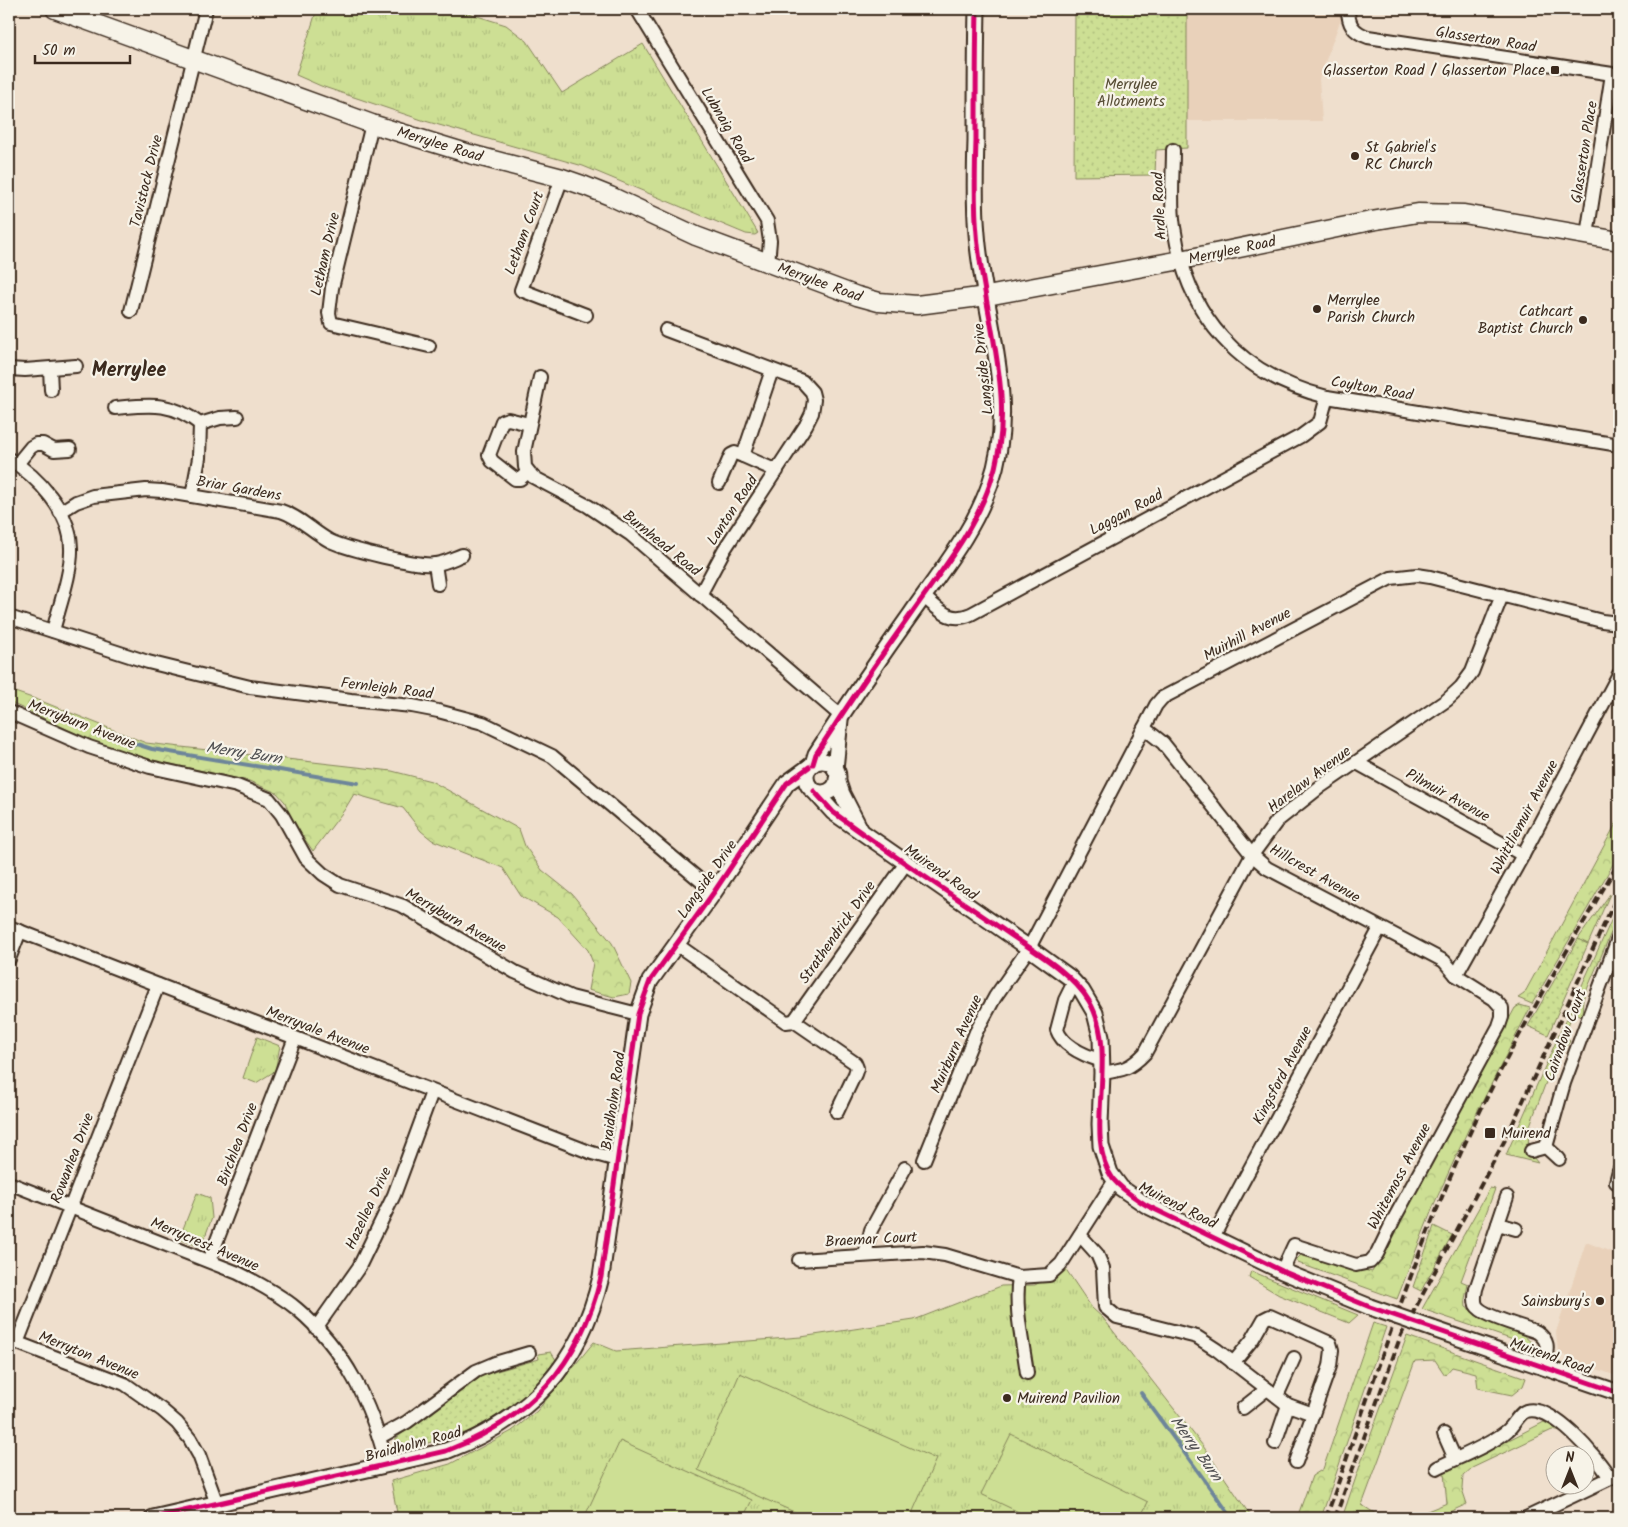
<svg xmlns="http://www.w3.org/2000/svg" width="1628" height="1527" viewBox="0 0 1628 1527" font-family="Kalam,sans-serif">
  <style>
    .built { fill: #e9d1ba }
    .grass { fill: url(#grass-dots); stroke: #848459 }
    .forest { fill: url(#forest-crowns); stroke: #848459 }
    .park { fill: url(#park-tufts); stroke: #848459 }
    .pitch { fill: #cddf94; stroke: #848459 }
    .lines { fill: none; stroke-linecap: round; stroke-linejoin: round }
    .stream { stroke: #6d859a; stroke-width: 4 }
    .minor-casing { stroke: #3b2a1e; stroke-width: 16 }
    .tertiary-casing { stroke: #3b2a1e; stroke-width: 19 }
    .secondary-casing { stroke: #3b2a1e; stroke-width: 21 }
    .minor { stroke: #f7f3e8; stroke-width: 12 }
    .tertiary { stroke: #f7f3e8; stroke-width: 15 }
    .secondary { stroke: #f7f3e8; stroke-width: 18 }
    .rail { stroke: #3b2a1e; stroke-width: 4; stroke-dasharray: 8 4; stroke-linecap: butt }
    .tertiary-bridge-casing { stroke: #3b2a1e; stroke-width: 19; stroke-linecap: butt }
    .tertiary-bridge { stroke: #f7f3e8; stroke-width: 15 }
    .cycleway-casing { stroke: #f7f3e8; stroke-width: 8 }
    .cycleway { stroke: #d6006c; stroke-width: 5 }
    .poi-dot { fill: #3b2a1e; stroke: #f7f3e8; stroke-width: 2 }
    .labels { text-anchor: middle; stroke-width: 4.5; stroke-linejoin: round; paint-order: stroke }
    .street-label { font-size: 15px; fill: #3b2a1e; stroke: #f7f3e8 }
    .poi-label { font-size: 15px; fill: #3b2a1e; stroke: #f7f3e8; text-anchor: start }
    .park-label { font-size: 15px; fill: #584e36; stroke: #f7f3e8 }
    .water-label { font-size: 16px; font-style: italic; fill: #505052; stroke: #f7f3e8 }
    .district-label { font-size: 20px; font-weight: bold; fill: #3b2a1e; stroke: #f7f3e8 }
  </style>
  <defs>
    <pattern id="grass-dots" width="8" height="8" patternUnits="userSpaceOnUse" patternTransform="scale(1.25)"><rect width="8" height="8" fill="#cddf94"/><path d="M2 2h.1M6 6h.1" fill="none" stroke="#b1c07f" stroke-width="1.8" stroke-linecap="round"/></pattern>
    <pattern id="forest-crowns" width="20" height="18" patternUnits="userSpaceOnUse" patternTransform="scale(1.25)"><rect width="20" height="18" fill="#cddf94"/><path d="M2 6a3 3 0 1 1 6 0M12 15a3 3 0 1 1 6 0" fill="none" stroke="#b1c07f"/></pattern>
    <pattern id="park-tufts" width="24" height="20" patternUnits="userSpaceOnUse" patternTransform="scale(1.25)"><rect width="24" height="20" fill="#cddf94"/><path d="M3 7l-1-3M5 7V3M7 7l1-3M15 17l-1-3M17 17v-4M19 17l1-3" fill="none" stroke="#b1c07f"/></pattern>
  </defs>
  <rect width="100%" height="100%" fill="#efdfcd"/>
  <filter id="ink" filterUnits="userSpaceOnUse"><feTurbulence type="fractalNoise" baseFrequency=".02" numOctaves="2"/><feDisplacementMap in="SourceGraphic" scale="10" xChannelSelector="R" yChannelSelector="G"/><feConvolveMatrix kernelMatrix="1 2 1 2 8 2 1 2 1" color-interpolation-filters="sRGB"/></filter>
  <g filter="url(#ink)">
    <g class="built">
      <path d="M1187,9H1348L1339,24L1319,79L1322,121H1186Z"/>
      <path d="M1586,1242L1619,1255V1377L1578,1362L1558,1352L1556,1332Z"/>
    </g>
    <g class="grass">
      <path d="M1075,9H1187V148L1156,150L1155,175L1074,176Z"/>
      <path d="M1578,939L1588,944L1548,1035L1528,1026Z"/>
      <path d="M1434,1226L1452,1235L1421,1291L1413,1287Z"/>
      <path d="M551,1352L556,1360L522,1401L477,1430L405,1449L395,1444L396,1438L483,1375L539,1359L538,1354Z"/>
    </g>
    <g class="forest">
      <path d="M9,690L41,701L146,743L392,771L431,781L519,829L525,846L542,870L572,894L612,943L631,983L629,994L614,997L588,990L593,963L588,950L558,917L521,896L503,868L432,840L421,831L403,808L354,794L345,809L313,851L292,821L285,802L277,793L249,781L147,759L92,741L9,702Z"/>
      <path d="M1619,818V854L1532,1004L1518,998L1524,994Z"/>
      <path d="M1610,894L1588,944L1578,939Z"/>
      <path d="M1619,903L1618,924L1615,923L1583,999L1582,1016L1570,1012Z"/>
      <path d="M1520,1005L1530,1008L1468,1130L1435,1202L1397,1299L1298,1263L1296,1260L1302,1254L1372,1272L1515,1008Z"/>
      <path d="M1566,1019L1570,1020L1564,1038L1570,1041L1549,1074L1529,1128L1528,1151L1538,1163L1506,1155Z"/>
      <path d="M1490,1188L1495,1189L1461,1281L1468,1284L1465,1299L1466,1307L1473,1312L1517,1329L1537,1348L1422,1309Z"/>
      <path d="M1251,1271L1358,1315L1349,1323L1279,1295L1249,1277Z"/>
      <path d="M1373,1323L1386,1327L1321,1518H1297L1312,1476L1323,1469Z"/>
      <path d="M1407,1336L1526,1378L1523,1386L1512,1395L1478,1388L1476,1373L1452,1367L1445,1375L1435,1360L1415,1361L1362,1505L1382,1518H1342L1366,1448Z"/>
      <path d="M1544,1422L1562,1432L1552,1430L1472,1468L1463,1476L1462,1489L1467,1504L1436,1518H1410L1447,1503L1444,1473Z"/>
    </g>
    <g class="park">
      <path d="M317,9H455L506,25L527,41L562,93L643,44L758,233L755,235L746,234L583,166L425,121L321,86L296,75Z"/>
      <path d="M257,1037L280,1046L275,1071L256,1083L243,1078Z"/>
      <path d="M197,1193L210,1198L212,1218L201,1247L179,1239Z"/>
      <path d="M1065,1268L1092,1308L1103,1318L1203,1446L1252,1518H398L391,1481L450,1464L512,1431L537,1411L594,1342L616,1351L801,1337L914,1320L1001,1286L1035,1285Z"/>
    </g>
    <g class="pitch">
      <path d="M740,1373L936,1459L910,1518H808L698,1470Z"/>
      <path d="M1011,1434L1148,1502L1140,1518H1031L981,1494Z"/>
      <path d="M620,1441L752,1500L743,1518H584Z"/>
    </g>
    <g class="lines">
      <g class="stream">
        <path d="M127,741L152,749L358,783"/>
        <path d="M1141,1393L1232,1518"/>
      </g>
      <g class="minor-casing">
        <g id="minor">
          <path d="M637,9L767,221L770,241L768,263"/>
          <path d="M1348,9C1348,24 1353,32 1368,37L1619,75"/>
          <path d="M372,124L332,288L329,313L331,323L429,346"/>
          <path d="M1173,150C1173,175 1170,203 1174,227C1187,317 1239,375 1327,397L1619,445"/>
          <path d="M562,178L521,290L586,315"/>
          <path d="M1587,235L1612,74"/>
          <path d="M131,311L206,9"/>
          <path d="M666,330L802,381L812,392L814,400L812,413L806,425L724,550L700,595"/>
          <path d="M9,369L25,370L76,366"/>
          <path d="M50,369L51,390"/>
          <path d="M772,370L743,456L777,471"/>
          <path d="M540,377L524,452L525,467L533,477L588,506L630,534L841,716"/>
          <path d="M115,408C150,405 170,401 200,424L220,418L237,417"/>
          <path d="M9,459C37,476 71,512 71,548C72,572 59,607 53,631"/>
          <path d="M17,464L31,447L36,444H43L54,450L70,449"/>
          <path d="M528,472L520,479H515L492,461L489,455L502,421L508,419L529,424"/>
          <path d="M719,483L731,455L735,453L743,456"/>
          <path d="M192,496L199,458L200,424"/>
          <path d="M60,512L76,502L93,496L146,490L162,491L281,511C300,517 313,532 330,541C348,549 418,567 436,564C445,563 454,558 462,555"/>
          <path d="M435,564L438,584"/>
          <path d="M923,596C939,609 949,624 971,614L1301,436L1320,422L1327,397"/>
          <path d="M9,617L148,662L250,687L351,700L412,706L438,711L483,723L552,756L714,892"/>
          <path d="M9,712L89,747L150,767L237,786L269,799L282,815L306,858L323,874L340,885L403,906L515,972L571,997L638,1014"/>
          <path d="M1144,728L1163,743L1252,855L1267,868L1444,961L1456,975L1494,999L1502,1008V1017L1499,1026L1395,1217L1377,1254L1370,1262L1356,1265L1294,1245L1282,1271"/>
          <path d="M1357,763L1523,855"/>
          <path d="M9,927L592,1153L617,1160"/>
          <path d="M676,944L786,1022L794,1021L855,1063L857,1068L855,1074L837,1112"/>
          <path d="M9,959L20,931"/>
          <path d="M1456,975L1523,855L1619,674"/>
          <path d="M1074,982L1065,1000L1057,1030C1063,1047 1086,1056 1102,1061"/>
          <path d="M794,1021L906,863"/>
          <path d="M1102,1073C1123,1070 1130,1069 1145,1053L1252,855L1277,821L1320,787L1447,700L1461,687L1472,672L1502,595"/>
          <path d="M1546,1147L1564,1083L1619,936"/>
          <path d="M1531,1151L1546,1147L1559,1159"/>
          <path d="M924,1160L976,1032L995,997L1029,948L1156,705L1162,698L1391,578L1417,575L1430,577L1602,621L1619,623"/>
          <path d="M1619,1170L1616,1182L1619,1184"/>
          <path d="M9,1183L238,1273C258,1283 279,1294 297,1309C346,1350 371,1404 387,1465"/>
          <path d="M1507,1197L1476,1289C1475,1294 1474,1300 1476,1305C1481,1316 1525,1327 1537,1332C1552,1343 1546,1351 1544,1367"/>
          <path d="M1498,1224L1516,1229"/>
          <path d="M1080,1235L1097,1254L1103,1268L1105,1307L1117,1317L1197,1337L1217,1350L1288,1405L1313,1414"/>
          <path d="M1213,1237L1380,928"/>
          <path d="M865,1255L871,1230L905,1168"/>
          <path d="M799,1260L923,1252L945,1255L1019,1277L1049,1275L1061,1264L1115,1180"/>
          <path d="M209,1261L295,1038"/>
          <path d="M1019,1277C1014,1309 1023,1342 1027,1373"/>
          <path d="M316,1328L359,1267L394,1195L432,1092"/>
          <path d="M10,1340L125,1384L162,1410L177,1423L190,1439L199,1455L217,1504"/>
          <path d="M17,1343L158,985"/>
          <path d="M1233,1363L1252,1340L1264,1319L1270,1316L1330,1343L1332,1350L1330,1366L1296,1462"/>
          <path d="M1277,1396L1294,1358"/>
          <path d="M1243,1408L1267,1389"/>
          <path d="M1444,1434L1455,1459"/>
          <path d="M380,1437L407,1422L476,1371L495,1363L529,1353"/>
          <path d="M1275,1443L1288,1405"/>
          <path d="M1437,1468C1457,1458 1493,1444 1508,1430C1514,1425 1519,1413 1526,1411C1552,1403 1598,1458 1610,1478"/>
          <path d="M1526,1518L1619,1474"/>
        </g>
      </g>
      <g class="tertiary-casing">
        <g id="tertiary">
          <circle cx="822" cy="777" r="16"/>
          <path d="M813,764L816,754C847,706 878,660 911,614C940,572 973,533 990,484C1020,401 983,317 977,234C974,203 975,172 976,141C976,97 976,53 977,9"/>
          <path d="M835,769L840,720"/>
          <path d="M837,779L842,794L861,831"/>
          <path d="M814,791L833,812L1029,948L1069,977L1082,991L1095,1013L1101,1037L1102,1073L1100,1124L1101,1146L1110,1173L1121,1188L1146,1205L1282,1271L1370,1307"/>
          <path d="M1433,1329L1619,1393"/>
          <path d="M153,1518L446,1451C530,1419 580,1365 601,1277L638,1014L650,981L714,892L787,783L809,767"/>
        </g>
      </g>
      <g class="secondary-casing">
        <path id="secondary" d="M55,9L372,124L470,154L562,178L585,186L610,196L696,236L857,296L879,302L917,305L987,296L1181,260L1371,221L1418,213L1464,214L1619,241"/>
      </g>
      <use href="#minor" class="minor"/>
      <use href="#tertiary" class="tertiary"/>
      <use href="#secondary" class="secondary"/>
      <g class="rail">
        <path d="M1326,1518C1372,1387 1414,1253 1473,1126C1516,1035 1568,949 1619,862"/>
        <path d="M1335,1518L1401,1335L1506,1138L1619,892"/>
      </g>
      <g class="tertiary-bridge-casing">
        <path id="tertiary-bridge" d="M1370,1307L1433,1329"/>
      </g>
      <use href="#tertiary-bridge" class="tertiary-bridge"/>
      <g class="cycleway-casing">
        <g id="cycleway">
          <path d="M813,764L816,754C847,706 878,660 911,614C940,572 973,533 990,484C1020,401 983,317 977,234C974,203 975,172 976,141C976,97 976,53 977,9"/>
          <path d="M814,791L833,812C888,853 945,890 1002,929C1030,949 1071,971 1089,1001C1121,1055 1081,1134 1113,1179C1122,1190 1134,1197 1146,1205L1282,1271L1370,1307L1619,1393"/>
          <path d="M153,1518L446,1451C530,1419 580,1365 601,1277L638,1014L650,981L714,892L787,783L809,767"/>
        </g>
      </g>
      <use href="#cycleway" class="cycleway"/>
    </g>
  </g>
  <g class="poi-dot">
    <rect x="1550" y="65" width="10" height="10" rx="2.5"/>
    <circle cx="1355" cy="156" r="5"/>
    <circle cx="1317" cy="309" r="5"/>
    <circle cx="1583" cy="320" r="5"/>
    <rect x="1484" y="1127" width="12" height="12" rx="2.5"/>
    <circle cx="1600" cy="1301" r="5"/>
    <circle cx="1007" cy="1398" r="5"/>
  </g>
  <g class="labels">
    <g class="street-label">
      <text transform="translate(1486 39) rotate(9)" y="5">Glasserton Road</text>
      <text transform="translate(727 125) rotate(59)" y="5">Lubnaig Road</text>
      <text transform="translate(440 144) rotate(17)" y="5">Merrylee Road</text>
      <text transform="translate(1584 152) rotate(-81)" y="5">Glasserton Place</text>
      <text transform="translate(146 181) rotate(-76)" y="5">Tavistock Drive</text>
      <text transform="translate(1159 206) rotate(-93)" y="5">Ardle Road</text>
      <text transform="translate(524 233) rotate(-70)" y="5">Letham Court</text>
      <text transform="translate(1232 250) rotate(-12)" y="5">Merrylee Road</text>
      <text transform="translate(325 254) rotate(-77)" y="5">Letham Drive</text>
      <text transform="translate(820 282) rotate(20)" y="5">Merrylee Road</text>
      <text transform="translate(983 369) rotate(-96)" y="5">Langside Drive</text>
      <text transform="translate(1372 388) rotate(10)" y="5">Coylton Road</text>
      <text transform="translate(239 488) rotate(10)" y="5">Briar Gardens</text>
      <text transform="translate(732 510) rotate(-57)" y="5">Lanton Road</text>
      <text transform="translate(1126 512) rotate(-28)" y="5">Laggan Road</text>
      <text transform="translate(662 543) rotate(39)" y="5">Burnhead Road</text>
      <text transform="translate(1247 634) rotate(-28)" y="5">Muirhill Avenue</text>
      <text transform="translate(387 688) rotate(7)" y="5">Fernleigh Road</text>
      <text transform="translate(82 724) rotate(21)" y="5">Merryburn Avenue</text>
      <text transform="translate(1309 779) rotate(-37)" y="5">Harelaw Avenue</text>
      <text transform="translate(1448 795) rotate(29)" y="5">Pilmuir Avenue</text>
      <text transform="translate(1524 817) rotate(-62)" y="5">Whittliemuir Avenue</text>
      <text transform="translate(941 872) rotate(35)" y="5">Muirend Road</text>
      <text transform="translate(1315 873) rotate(30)" y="5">Hillcrest Avenue</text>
      <text transform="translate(707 879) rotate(-55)" y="5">Langside Drive</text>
      <text transform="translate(456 920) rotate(30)" y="5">Merryburn Avenue</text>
      <text transform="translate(837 932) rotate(-55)" y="5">Strathendrick Drive</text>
      <text transform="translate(318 1030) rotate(21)" y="5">Merryvale Avenue</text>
      <text transform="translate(1565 1035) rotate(-70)" y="5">Cairndow Court</text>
      <text transform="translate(956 1044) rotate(-66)" y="5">Muirburn Avenue</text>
      <text transform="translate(1282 1075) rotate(-62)" y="5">Kingsford Avenue</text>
      <text transform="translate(613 1101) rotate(-82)" y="5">Braidholm Road</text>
      <text transform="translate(237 1144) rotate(-69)" y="5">Birchlea Drive</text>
      <text transform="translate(72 1158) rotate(-69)" y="5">Rowanlea Drive</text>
      <text transform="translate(1399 1176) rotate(-62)" y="5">Whitemoss Avenue</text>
      <text transform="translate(1178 1205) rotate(27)" y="5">Muirend Road</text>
      <text transform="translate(368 1208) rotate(-65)" y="5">Hazellea Drive</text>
      <text transform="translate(871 1239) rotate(-3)" y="5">Braemar Court</text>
      <text transform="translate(205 1244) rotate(23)" y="5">Merrycrest Avenue</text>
      <text transform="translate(89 1355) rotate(22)" y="5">Merryton Avenue</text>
      <text transform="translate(1551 1356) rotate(19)" y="5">Muirend Road</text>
      <text transform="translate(413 1444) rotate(-15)" y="5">Braidholm Road</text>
    </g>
    <g class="poi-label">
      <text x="1545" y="75" text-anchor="end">Glasserton Road / Glasserton Place</text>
      <text x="1365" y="152">St Gabriel's<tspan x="1365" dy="17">RC Church</tspan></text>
      <text x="1327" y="305">Merrylee<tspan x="1327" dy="17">Parish Church</tspan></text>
      <text x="1573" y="316" text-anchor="end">Cathcart<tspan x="1573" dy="17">Baptist Church</tspan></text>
      <text x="1501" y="1138">Muirend</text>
      <text x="1590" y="1306" text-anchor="end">Sainsbury's</text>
      <text x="1017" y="1403">Muirend Pavilion</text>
    </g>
    <g class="park-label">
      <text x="1131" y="89">Merrylee<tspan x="1131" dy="17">Allotments</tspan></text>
    </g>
    <g class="water-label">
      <text transform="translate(244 752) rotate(9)" y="6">Merry Burn</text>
      <text transform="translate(1197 1448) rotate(54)" y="6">Merry Burn</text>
    </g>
    <g class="district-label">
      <text x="129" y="376">Merrylee</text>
    </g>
  </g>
  <rect width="1628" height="1527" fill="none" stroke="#f7f3e8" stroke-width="30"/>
  <rect x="15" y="15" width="1598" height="1497" fill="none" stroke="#3b2a1e" stroke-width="2" filter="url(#ink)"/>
  <g transform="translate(1570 1470)"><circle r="24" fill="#f7f3e8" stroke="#aca397"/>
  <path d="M0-4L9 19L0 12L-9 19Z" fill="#3b2a1e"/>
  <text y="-8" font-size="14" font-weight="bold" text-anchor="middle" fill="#3b2a1e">N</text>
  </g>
  <path d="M35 55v8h95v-8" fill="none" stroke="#3b2a1e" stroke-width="2.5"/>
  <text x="42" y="55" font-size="15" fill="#3b2a1e" stroke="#f7f3e8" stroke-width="4" paint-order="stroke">50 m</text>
</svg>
